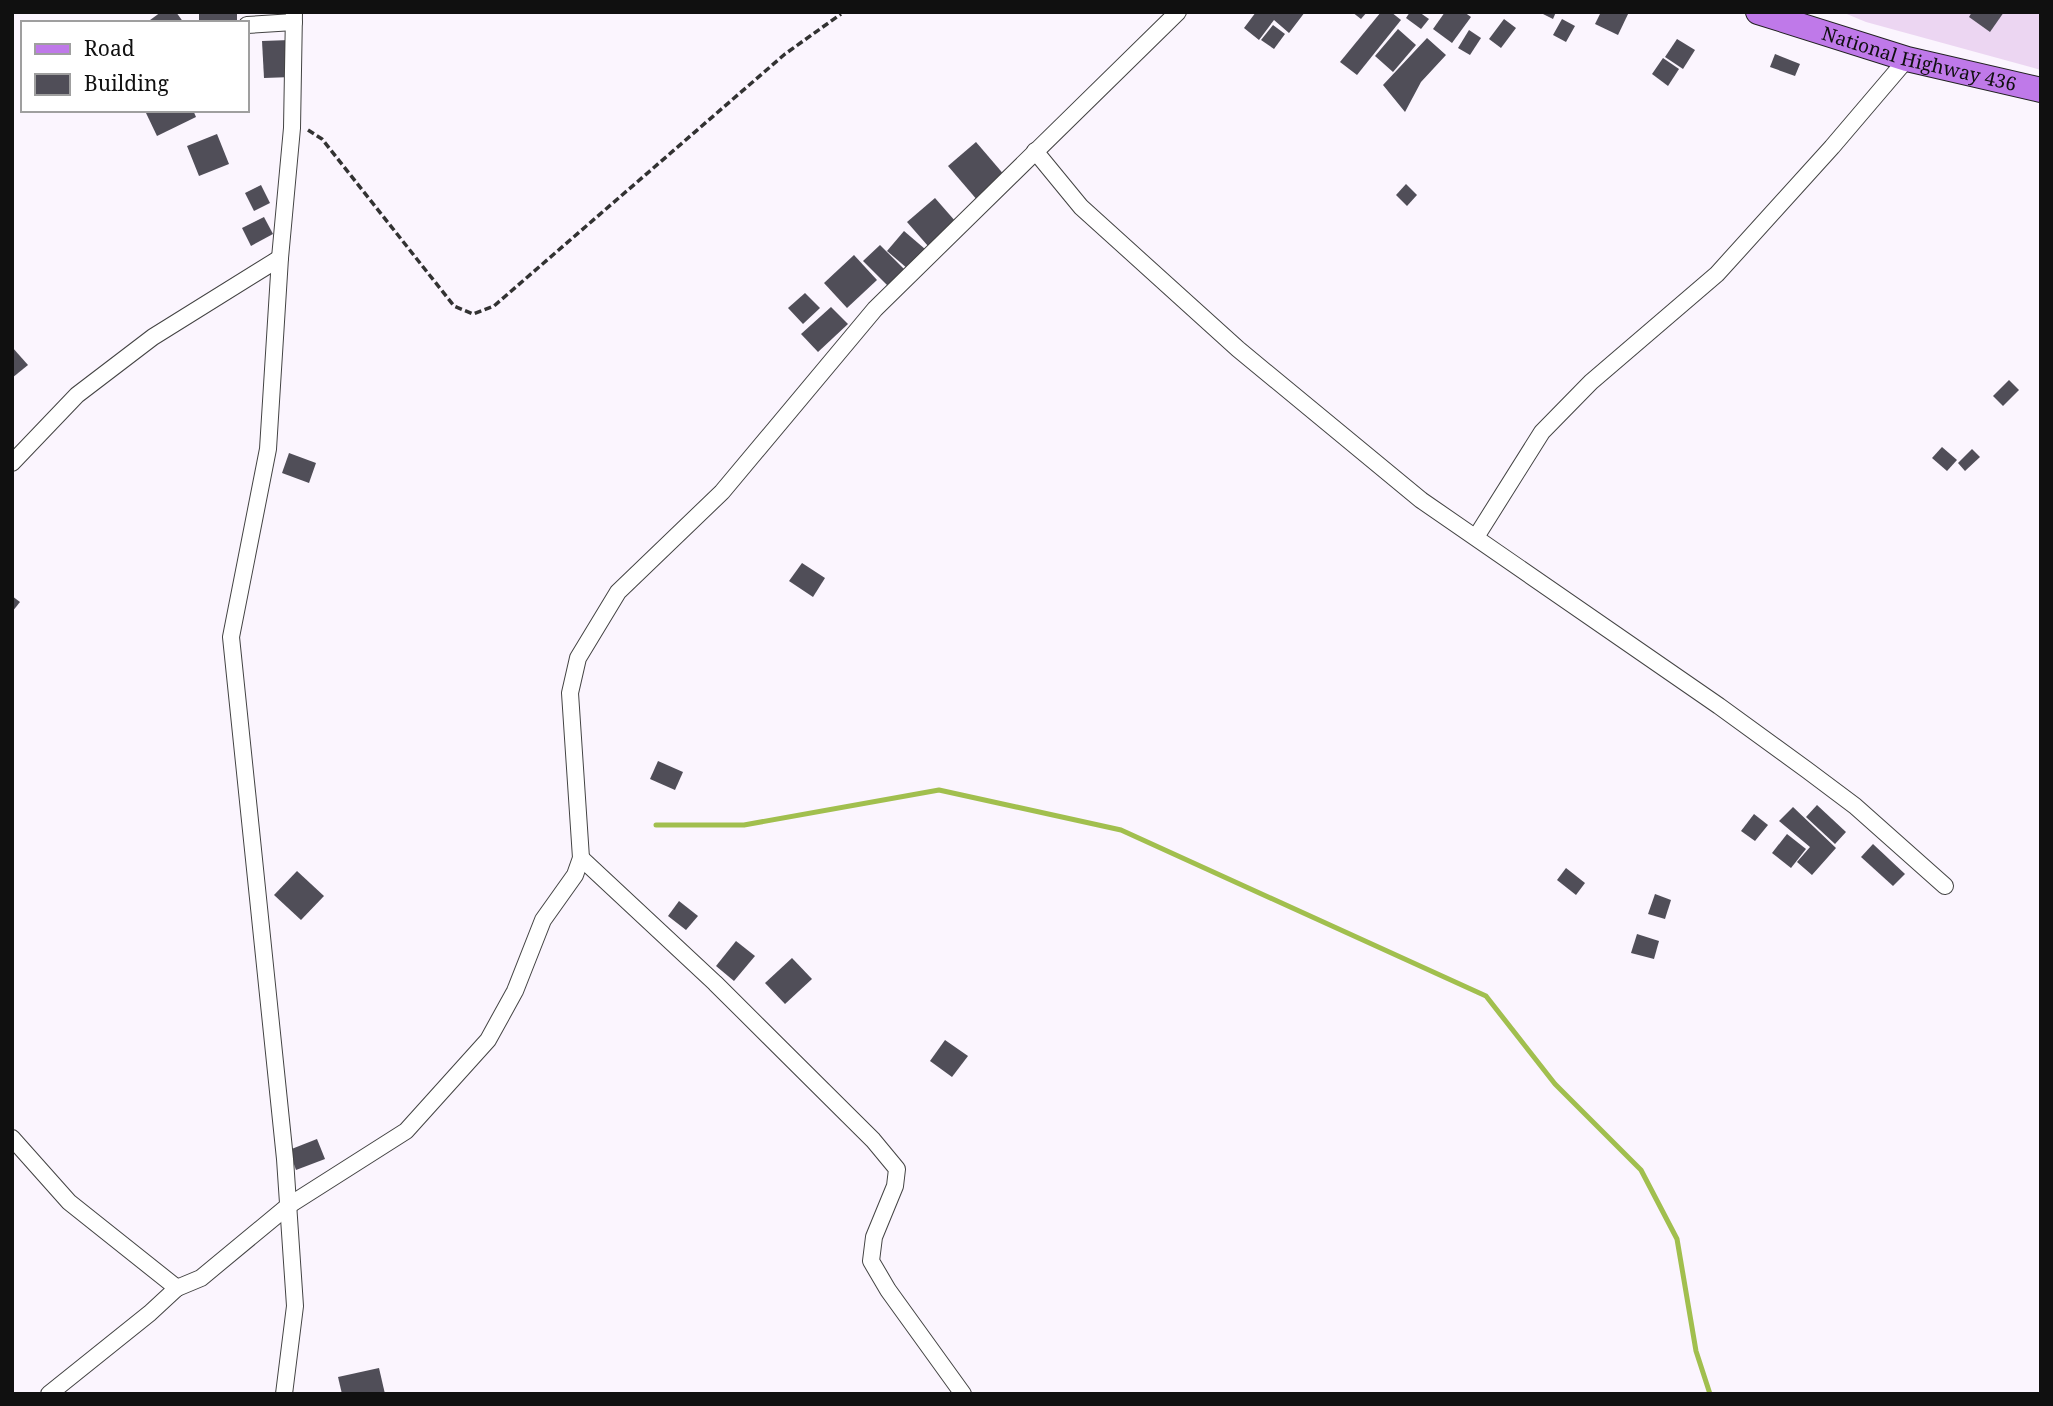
<svg xmlns="http://www.w3.org/2000/svg" width="2053" height="1406" viewBox="0 0 2053 1406" font-family="'Noto Serif',serif">
  <style>
    .farmland { fill: #ecd6f2 }
    .lines { fill: none; stroke-linecap: round; stroke-linejoin: round }
    .stream { stroke: #a1bf4e; stroke-width: 5 }
    .building { fill: #504e58 }
    .street-casing { stroke: #434343; stroke-width: 18 }
    .primary-casing { stroke: #212121; stroke-width: 26 }
    .path { stroke: #323232; stroke-width: 3.5; stroke-dasharray: 7 3.5; stroke-linecap: butt }
    .street { stroke: #fff; stroke-width: 16 }
    .primary { stroke: #bf79e9; stroke-width: 24 }
    .labels { text-anchor: middle; stroke-width: 7; stroke-linejoin: round; paint-order: stroke }
    .street-label { font-size: 19px; fill: #101010; stroke: #fff }
  </style>
  <rect width="100%" height="100%" fill="#fbf5fe"/>
  <path class="farmland" d="M1842,12H2041V70L1866,22Z"/>
  <g class="lines">
    <path class="stream" d="M656,825H744L939,790L1121,830L1486,996L1555,1084L1641,1170L1677,1239L1696,1351L1710,1394"/>
  </g>
  <g class="building">
    <path d="M161,12H176L184,23H146Z"/>
    <rect x="199" y="12" width="38" height="11"/>
    <path d="M1256,12H1305L1289,33L1274,20L1259,40L1244,28Z"/>
    <path d="M1352,12H1367L1361,19Z"/>
    <path d="M1381,12H1391L1401,20L1357,75L1340,62Z"/>
    <path d="M1410,12H1419L1429,19L1421,29L1406,18Z"/>
    <path d="M1445,12H1464L1471,17L1452,43L1433,29Z"/>
    <path d="M1539,12H1556L1553,19Z"/>
    <path d="M1601,12H1629L1618,35L1595,24Z"/>
    <path d="M1972,12H2004L1990,32L1969,17Z"/>
    <path d="M1504,19L1516,28L1501,48L1489,39Z"/>
    <path d="M1562,19L1575,26L1566,42L1553,35Z"/>
    <path d="M1273,25L1285,34L1274,49L1261,40Z"/>
    <path d="M1398,29L1416,45L1393,72L1375,56Z"/>
    <path d="M1469,30L1481,38L1470,55L1458,48Z"/>
    <path d="M1427,38L1446,55L1421,82L1405,112L1383,85Z"/>
    <path d="M1677,39L1695,50L1683,69L1665,57Z"/>
    <path d="M290,40L292,77L264,78L262,41Z"/>
    <path d="M1775,54L1800,64L1795,76L1770,67Z"/>
    <path d="M1663,58L1679,69L1668,86L1652,74Z"/>
    <path d="M153,110H193L196,117L157,136L146,113Z"/>
    <path d="M217,134L229,164L199,176L187,146Z"/>
    <path d="M976,142L1006,177L978,201L948,166Z"/>
    <path d="M1406,184L1417,195L1407,206L1396,195Z"/>
    <path d="M261,185L270,203L254,211L245,193Z"/>
    <path d="M935,198L956,222L928,246L907,222Z"/>
    <path d="M264,217L273,234L251,246L242,228Z"/>
    <path d="M904,231L925,249L908,269L887,251Z"/>
    <path d="M880,245L905,270L889,287L863,261Z"/>
    <path d="M854,255L877,280L847,308L824,283Z"/>
    <path d="M805,293L820,308L803,324L788,308Z"/>
    <path d="M831,307L848,324L818,352L801,334Z"/>
    <path d="M12,347L28,365L12,378Z"/>
    <path d="M2009,380L2019,390L2003,406L1993,396Z"/>
    <path d="M1942,447L1957,460L1947,471L1932,458Z"/>
    <path d="M1972,449L1980,457L1965,471L1958,463Z"/>
    <path d="M289,453L316,463L309,483L282,473Z"/>
    <path d="M802,563L825,578L813,597L789,581Z"/>
    <path d="M12,596L20,602L12,612Z"/>
    <path d="M658,761L683,772L675,790L650,779Z"/>
    <path d="M1817,805L1846,832L1835,844L1806,817Z"/>
    <path d="M1793,807L1836,848L1812,875L1797,862L1810,847L1779,821Z"/>
    <path d="M1754,814L1768,825L1755,841L1741,831Z"/>
    <path d="M1787,834L1806,849L1791,868L1772,853Z"/>
    <path d="M1873,844L1905,874L1893,886L1861,857Z"/>
    <path d="M1566,868L1585,883L1576,895L1557,880Z"/>
    <path d="M297,871L324,896L301,920L274,895Z"/>
    <path d="M1655,894L1671,900L1665,919L1648,914Z"/>
    <path d="M679,901L698,916L686,930L668,916Z"/>
    <path d="M1637,934L1659,941L1654,959L1631,953Z"/>
    <path d="M736,941L755,956L734,981L716,966Z"/>
    <path d="M792,958L812,979L785,1004L765,983Z"/>
    <path d="M945,1040L968,1056L952,1077L930,1061Z"/>
    <path d="M317,1139L325,1159L296,1170L289,1150Z"/>
    <path d="M379,1368L385,1394H342L338,1377Z"/>
  </g>
  <g class="lines">
    <g class="street-casing">
      <g id="street">
        <path d="M247,25L294,22"/>
        <path d="M1035,151L1081,207L1238,349L1421,500L1719,706L1807,770L1855,806L1945,886"/>
        <path d="M12,463L77,395L153,337L280,258"/>
        <path d="M1476,537L1542,432L1591,382L1717,274L1832,147L1907,59"/>
        <path d="M581,858L715,983L873,1140L897,1169L895,1186L874,1237L871,1261L888,1290L963,1394"/>
        <path d="M12,1138L69,1202L177,1288L201,1278L288,1206L406,1131L488,1040L515,991L543,920L575,875L581,858L570,693L578,658L618,592L722,492L875,309L1178,12"/>
        <path d="M49,1394L150,1313L177,1288"/>
        <path d="M284,1394L295,1306L285,1159L231,637L268,449L280,258L292,128L294,12"/>
      </g>
    </g>
    <g class="primary-casing">
      <g id="primary">
        <path id="s1" d="M1758,12L1907,59L2041,90"/>
      </g>
    </g>
    <path class="path" d="M308,130L322,139L454,306L473,314L494,306L785,54L841,14"/>
    <use href="#street" class="street"/>
    <use href="#primary" class="primary"/>
  </g>
  <g class="labels">
    <g class="street-label">
      <text dy="7" stroke="none"><textPath href="#s1" startOffset="168">National Highway 436</textPath></text>
    </g>
  </g>
  <rect width="2053" height="1406" fill="none" stroke="#101010" stroke-width="28"/>
  <rect x="21" y="21" width="228" height="91" fill="#ffffff" stroke="#9f9f9f" stroke-width="2"/>
  <rect x="35" y="44" width="35" height="10" fill="#bf79e9" stroke="#9f9f9f" stroke-width="2"/>
  <text x="84" y="56" font-size="21" fill="#101010">Road</text>
  <rect x="35" y="74" width="35" height="21" fill="#504e58" stroke="#9f9f9f" stroke-width="2"/>
  <text x="84" y="91" font-size="21" fill="#101010">Building</text>
</svg>
